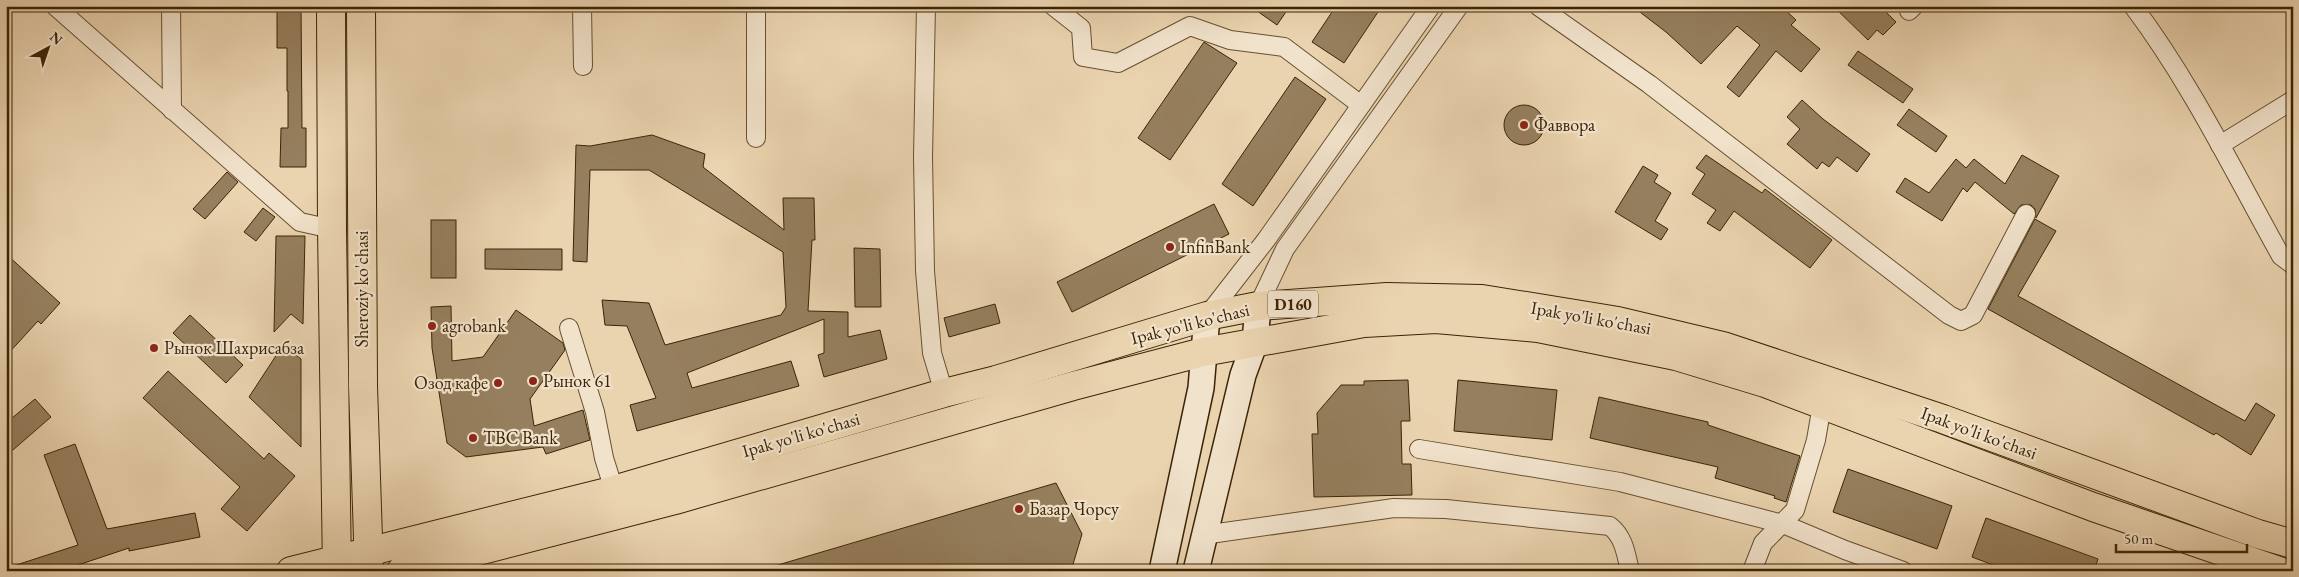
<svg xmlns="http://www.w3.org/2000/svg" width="2299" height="577" viewBox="0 0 2299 577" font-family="'EB Garamond',serif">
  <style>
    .building { fill: #967f5e; stroke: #3b2406 }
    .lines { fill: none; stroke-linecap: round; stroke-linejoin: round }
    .street-casing { stroke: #675030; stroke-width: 20 }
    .secondary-casing { stroke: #3b2406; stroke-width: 28 }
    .primary-casing { stroke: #3b2406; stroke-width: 30 }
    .street { stroke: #f1e2cb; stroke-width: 18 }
    .secondary { stroke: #f1e2cb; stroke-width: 25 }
    .primary { stroke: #ead3af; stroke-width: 28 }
    .poi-dot { fill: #8f2418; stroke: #f1e2cb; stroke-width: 2 }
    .labels { text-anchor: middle; stroke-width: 4.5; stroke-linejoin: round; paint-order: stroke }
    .shield { fill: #f1e2cb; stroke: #725d41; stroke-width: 1 }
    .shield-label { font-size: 16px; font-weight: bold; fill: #3b2406 }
    .poi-label { font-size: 18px; fill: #3b2406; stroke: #f1e2cb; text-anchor: start }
    .street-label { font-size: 18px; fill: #3b2406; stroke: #f1e2cb }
  </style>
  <rect width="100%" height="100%" fill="#ead3af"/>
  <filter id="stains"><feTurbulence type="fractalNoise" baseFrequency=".004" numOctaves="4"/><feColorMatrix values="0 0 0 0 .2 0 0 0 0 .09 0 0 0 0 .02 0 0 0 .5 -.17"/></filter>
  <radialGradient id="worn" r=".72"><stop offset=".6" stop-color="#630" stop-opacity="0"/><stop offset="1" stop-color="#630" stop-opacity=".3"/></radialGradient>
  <g class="building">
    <path d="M277,6H301L302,128H306V167H280L281,128H288V91H287V48H277Z"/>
    <path d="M1250,6H1290L1277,25Z"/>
    <path d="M1336,6H1382L1344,63L1312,42Z"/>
    <path d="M1632,6H1781L1796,20L1791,25L1820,49L1801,72L1776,51L1739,97L1727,87L1760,45L1737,26L1701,64L1666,32Z"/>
    <path d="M1833,6H1880L1896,22L1883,35L1877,30L1868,40Z"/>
    <path d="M1204,42L1237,63L1170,160L1138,138Z"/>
    <path d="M1858,51L1913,89L1903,103L1848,65Z"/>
    <path d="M1295,77L1326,99L1253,206L1222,184Z"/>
    <path d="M1802,100L1823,119L1870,154L1857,172L1837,157L1829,167L1822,162L1817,169L1787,144L1800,129L1787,117Z"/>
    <circle cx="1524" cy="125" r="20"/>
    <path d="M1909,109L1947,136L1936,152L1897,125Z"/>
    <path d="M652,135L705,154L703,167L784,230L783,198H814L815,240H812L808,311L848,312V337L880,330L887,359L824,377L818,355L824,353V319L687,373L692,388L791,361L799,386L637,431L630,405L656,398L627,326L605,325L602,300L649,303L665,345L781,315L786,307L783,252L649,170H590L587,262L573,261L576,145L590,146Z"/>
    <path d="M1706,155L1762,193L1765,189L1832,240L1810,268L1734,211L1720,231L1707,223L1716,210L1692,194L1705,174L1696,168Z"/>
    <path d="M2022,155L2059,176L2036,218L2035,209L2031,205H2021L2014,214L1975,182L1967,192L1963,188L1942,221L1896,192L1905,178L1929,193L1956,159L1966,168L1974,159L2005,184Z"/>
    <path d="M1643,166L1658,175L1654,182L1671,193L1655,221L1668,229L1661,240L1615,212Z"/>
    <path d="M227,172L238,182L205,219L193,209Z"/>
    <path d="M1214,204L1229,234L1072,312L1057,282Z"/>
    <path d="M263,208L275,217L256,241L244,232Z"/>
    <path d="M2035,219L2056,231L2018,296L2245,421L2256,403L2275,415L2251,455L2216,433L2214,435L1988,309Z"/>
    <rect x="431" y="220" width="25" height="58"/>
    <path d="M276,236H305L303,324L291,314L274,332Z"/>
    <path d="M854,248L880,249L881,307H855Z"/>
    <path d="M485,249H562V270L485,269Z"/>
    <path d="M6,254L60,303L41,324L38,321L6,356Z"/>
    <path d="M995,304L1000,323L949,337L944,318Z"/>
    <path d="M451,306L452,361L483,357L516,310L563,343L565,350L530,399L534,426L583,410L590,440L546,454L543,447L466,457L447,443L432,348L431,307Z"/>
    <path d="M190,315L243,365L226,383L173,333Z"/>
    <path d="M283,345L301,359V447L249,397Z"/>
    <path d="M168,371L264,459L269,453L295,476L247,531L221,509L240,487L143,398Z"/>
    <path d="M1408,380L1410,421H1401L1402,464H1411L1412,495L1314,497L1312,434H1318L1317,413L1341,385H1364V381Z"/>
    <path d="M1458,380L1557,390L1552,440L1454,431Z"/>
    <path d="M1599,397L1708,422V425L1800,456L1786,502L1774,498L1775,496L1715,478L1718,467L1590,438Z"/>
    <path d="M35,399L51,417L6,456V423Z"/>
    <path d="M75,444L107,529L195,513L200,537L129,551V548L60,571H8L7,568L78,545L44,455Z"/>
    <path d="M1848,469L1952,506L1937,549L1833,512Z"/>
    <path d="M1056,483L1082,534L1071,571H772L771,567Z"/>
    <path d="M1986,518L2098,559L2094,571H2009L1972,557Z"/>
  </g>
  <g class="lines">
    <g class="street-casing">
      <g id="street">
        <path d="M55,6L300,222L332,229"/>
        <path d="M171,6L172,110"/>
        <path d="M582,6L583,66"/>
        <path d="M756,6V138"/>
        <path d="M926,6L923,157L925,271L932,353L944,393"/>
        <path d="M1053,6L1081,28L1083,57L1118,63L1190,26L1230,40L1284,47L1361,105"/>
        <path d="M1538,6L1649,84L1949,315L1961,321L1973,315L2026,214"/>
        <path d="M2133,6C2191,83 2234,172 2281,256L2293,265"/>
        <path d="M1909,11L1914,6"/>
        <path d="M2220,145L2293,100"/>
        <path d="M1258,306L1285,249L1459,6"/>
        <path d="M1207,316L1266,240L1431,6"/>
        <path d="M569,328L595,412L604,458L614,490"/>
        <path d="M1419,449L1620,482L1783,524L1845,550L1903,571"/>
        <path d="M1203,535L1394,508L1446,509L1610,526C1624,537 1626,554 1630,571"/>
        <path d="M1752,571L1763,543L1795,510L1816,440L1822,405"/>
      </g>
    </g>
    <g class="secondary-casing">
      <g id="secondary">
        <path d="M1162,571L1201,388L1207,316"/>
        <path d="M1196,571L1243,375L1255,342L1258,306"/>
      </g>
    </g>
    <g class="primary-casing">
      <g id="primary">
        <path d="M331,6L332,229L337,571"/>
        <path d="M361,6L363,386L369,569"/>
        <path d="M291,571L607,492L944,393L996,380L1207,316L1258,306L1387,297L1482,299L1618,321L1723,346L1943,419L2258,534L2293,544"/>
        <path d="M401,571L675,500L1073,386L1203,352L1364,323L1436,319L1538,328L1676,356L1765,383L2093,507L2279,571"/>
      </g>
    </g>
    <use href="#street" class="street"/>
    <use href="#secondary" class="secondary"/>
    <use href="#primary" class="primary"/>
  </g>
  <g class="poi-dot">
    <circle cx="1524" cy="125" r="5"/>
    <circle cx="1170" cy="247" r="5"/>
    <circle cx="432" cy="326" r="5"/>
    <circle cx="154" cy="348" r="5"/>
    <circle cx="533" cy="381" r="5"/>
    <circle cx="498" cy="383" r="5"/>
    <circle cx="473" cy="438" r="5"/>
    <circle cx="1019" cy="509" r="5"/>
  </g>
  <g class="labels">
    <rect class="shield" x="1268" y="290.5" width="50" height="27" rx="4"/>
    <g class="shield-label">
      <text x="1293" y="310">D160</text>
    </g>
    <g class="poi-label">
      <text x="1534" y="131">Фаввора</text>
      <text x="1180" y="253">InfinBank</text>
      <text x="442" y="332">agrobank</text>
      <text x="164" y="354">Рынок Шахрисабза</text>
      <text x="543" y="387">Рынок 61</text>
      <text x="488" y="389" text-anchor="end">Озод кафе</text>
      <text x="483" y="444">TBC Bank</text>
      <text x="1029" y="515">Базар Чорсу</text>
    </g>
    <g class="street-label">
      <text transform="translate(362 289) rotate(-90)" y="6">Sheroziy ko'chasi</text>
      <text transform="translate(1591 318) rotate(10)" y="6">Ipak yo'li ko'chasi</text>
      <text transform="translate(1190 324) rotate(-14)" y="6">Ipak yo'li ko'chasi</text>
      <text transform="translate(1979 433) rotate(20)" y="6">Ipak yo'li ko'chasi</text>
      <text transform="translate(801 435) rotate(-16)" y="6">Ipak yo'li ko'chasi</text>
    </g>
  </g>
  <rect width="2299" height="577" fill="none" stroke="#ead3af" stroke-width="25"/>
  <rect x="8" y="8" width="2284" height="562" fill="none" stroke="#3b2406" stroke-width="2.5"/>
  <rect x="12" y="12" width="2274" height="552" fill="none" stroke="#3b2406"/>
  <g transform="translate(48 48) rotate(40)" stroke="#f1e2cb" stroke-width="4" paint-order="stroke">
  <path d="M0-4L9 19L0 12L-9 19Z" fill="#3b2406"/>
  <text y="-8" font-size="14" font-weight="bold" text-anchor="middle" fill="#3b2406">N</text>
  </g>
  <path d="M2116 544v8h131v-8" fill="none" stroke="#3b2406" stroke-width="2.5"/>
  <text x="2124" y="544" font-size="15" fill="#3b2406" stroke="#f1e2cb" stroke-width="4" paint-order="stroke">50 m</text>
  <rect width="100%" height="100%" filter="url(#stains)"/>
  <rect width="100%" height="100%" fill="url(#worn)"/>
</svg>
